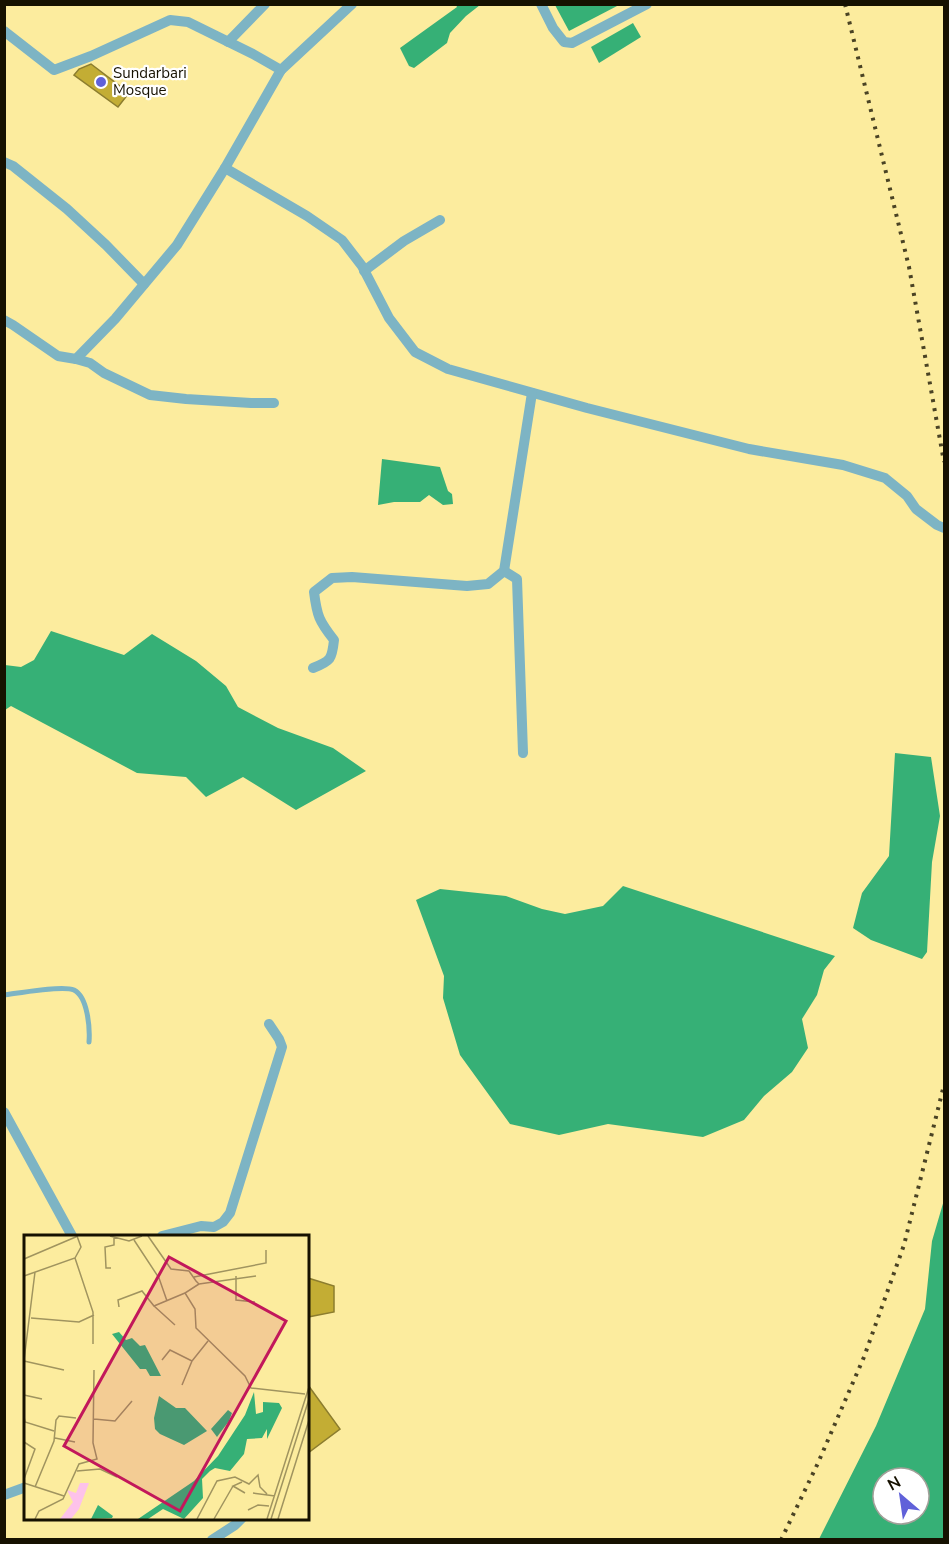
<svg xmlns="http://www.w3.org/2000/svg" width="949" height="1544" viewBox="0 0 949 1544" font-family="'Nunito Sans',sans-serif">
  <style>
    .water { fill: #36b076; fill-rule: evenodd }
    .building { fill: #c3ad34; stroke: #8c7d2e; stroke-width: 1.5 }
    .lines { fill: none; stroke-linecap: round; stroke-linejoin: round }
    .lane { stroke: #7db4c4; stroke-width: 5 }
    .street { stroke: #7db4c4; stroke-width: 10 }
    .rail { stroke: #4a4324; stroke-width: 4; stroke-dasharray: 3 6; stroke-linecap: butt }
    .poi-dot { fill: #6061d9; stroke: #fff; stroke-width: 2 }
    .labels { text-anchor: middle; stroke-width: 4.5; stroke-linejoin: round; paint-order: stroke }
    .poi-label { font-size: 15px; fill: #161100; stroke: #fff; text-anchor: start }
    .inset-road { fill: none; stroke: #a0945f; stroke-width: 1.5 }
    .view { fill: #c2185b; fill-opacity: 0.15; stroke: #c2185b; stroke-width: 3 }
    .inset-edge { fill: none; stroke: #161100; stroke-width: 3 }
  </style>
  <rect width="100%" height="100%" fill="#fcec9e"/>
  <g class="water">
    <path d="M456,5H480L466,16L450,33L447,43L414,68L409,66L400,48L457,7Z"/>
    <path d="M555,5H619L569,31Z"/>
    <path d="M633,23L641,37L599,63L591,47Z"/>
    <path d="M382,459L440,467L448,491L452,494L453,504L443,505L429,495L420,502H394L378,505Z"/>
    <path d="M51,631L124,655L152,634L196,661L226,686L238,707L278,728L333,748L366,771L296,810L243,777L206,797L186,777L137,773L11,706L5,710V665L21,667L34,660Z"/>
    <path d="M895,753L931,757L940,816L932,862L927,952L922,959L871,940L853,928L862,893L889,856Z"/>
    <path d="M623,886L835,956L824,970L817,995L802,1019L808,1048L792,1072L764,1096L744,1120L703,1137L608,1124L559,1135L510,1124L460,1055L443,998L444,976L416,900L440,889L506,896L542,909L565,914L603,906Z"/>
    <path d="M944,1200V1539H819L876,1426L925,1309L932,1241ZM883,1478H919V1514H883Z"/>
  </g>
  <g class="building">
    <path d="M91,64L129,93L118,107L74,75L79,69Z"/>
    <path d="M308,1278L334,1286V1312L308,1317Z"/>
    <path d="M308,1385L340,1429L308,1453Z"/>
  </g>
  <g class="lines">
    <path class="lane" d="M4,995C19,993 63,985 74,990C88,997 90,1029 89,1042"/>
    <g class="street">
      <path d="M541,4L553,28L564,42L572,43L647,4"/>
      <path d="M4,31L54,70L91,56L170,20L188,22L253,54L281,70L225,168L307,216L342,240L362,266L389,318L415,352L448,369L587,408L749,449L843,465L885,478L907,496L916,509L937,525L944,528"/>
      <path d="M228,42L265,4"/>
      <path d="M281,70L352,4"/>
      <path d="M4,162L13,166L67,209L106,245L144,284"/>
      <path d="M364,271L404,241L440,220"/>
      <path d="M4,320L13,325L58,356L76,359L115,319L177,245L225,168"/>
      <path d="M76,359L90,363L104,373L150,395L186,399L251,403H274"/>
      <path d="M504,571L517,579L523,753"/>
      <path d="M313,668C331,661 332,659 334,640C319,621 317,616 314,592L332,578L352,577L467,586L488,584L504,571L532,393"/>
      <path d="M4,1112L72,1236"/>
      <path d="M162,1236L201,1226L214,1227L223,1222L230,1213L282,1047L279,1039L269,1024"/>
      <path d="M4,1495L26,1487"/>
      <path d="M212,1540L235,1525L242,1518"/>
    </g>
    <g class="rail">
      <path d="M845,4L909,267L944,462"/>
      <path d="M781,1540L818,1463L864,1357L904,1245L944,1085"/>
    </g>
  </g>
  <circle class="poi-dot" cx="101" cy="82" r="6"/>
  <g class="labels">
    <g class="poi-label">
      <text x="113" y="78">Sundarbari<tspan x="113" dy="17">Mosque</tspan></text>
    </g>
  </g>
  <g transform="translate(24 1235)">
    <rect width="285" height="285" fill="#fcec9e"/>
    <path d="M56,248H65L55,274L47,284H36L49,267L43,255L52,258Z" fill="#fdc2ea"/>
    <path d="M95,97L102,105L108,103L116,111L121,110L137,141H126L122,134H116L88,99ZM230,157L232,179L239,177V167L255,168L258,173L243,204V194L238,203L223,204L220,219L206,236L191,233L186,236L178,244L179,263L160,284L139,274L124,284H114L170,246L194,221L221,180ZM135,161L152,173H161L183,196L160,210L136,199L131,194L130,183ZM204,175L208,178L205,186L193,202L187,194ZM74,270L89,281L88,283L67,284Z" fill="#36b076"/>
    <path class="inset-road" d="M86,1L105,6L118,1M124,1L147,34L165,36L172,46L175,49L161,58L171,74L172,93L221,141L227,153L281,159M110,5L135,43L143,66M51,23L69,77V109M0,24L54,1M87,33H82L81,12L90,10V2M0,41L51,23L57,12L53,1M212,41V65L231,67M170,42L242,28V15M175,49L232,41M130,71L151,90M95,72L94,65L118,56L130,71L161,58M7,83L55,87L70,80M0,125L11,37M138,125L146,115L168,126L184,106M0,126L40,135M158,150L168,126M0,160L18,164M0,182L1,187L30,196M70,184L91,186L108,166M31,203L51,207M0,207L11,214L0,244M53,236L76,234L93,242M218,247L209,251L221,258M0,248L40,261M11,252L30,206L32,185L35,181L52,183M229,258L251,261M224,275L234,270L245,271M11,284L15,276L39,264L55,229L73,224L69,208L70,135M173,284L193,246L211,242L225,249L234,240L236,252L243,259M190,284L209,251M243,284L285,152M247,284L285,164M254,284L285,185"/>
    <path class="view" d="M145,22L262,86L156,276L40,211Z"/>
    <rect width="285" height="285" class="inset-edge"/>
  </g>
  <rect width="949" height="1544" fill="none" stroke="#161100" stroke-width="12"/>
  <g transform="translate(901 1496) rotate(331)"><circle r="28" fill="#ffffff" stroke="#a2a099" stroke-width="1.5"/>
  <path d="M0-4.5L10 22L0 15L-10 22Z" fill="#6061d9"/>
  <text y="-9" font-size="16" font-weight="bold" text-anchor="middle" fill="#161100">N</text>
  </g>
</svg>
